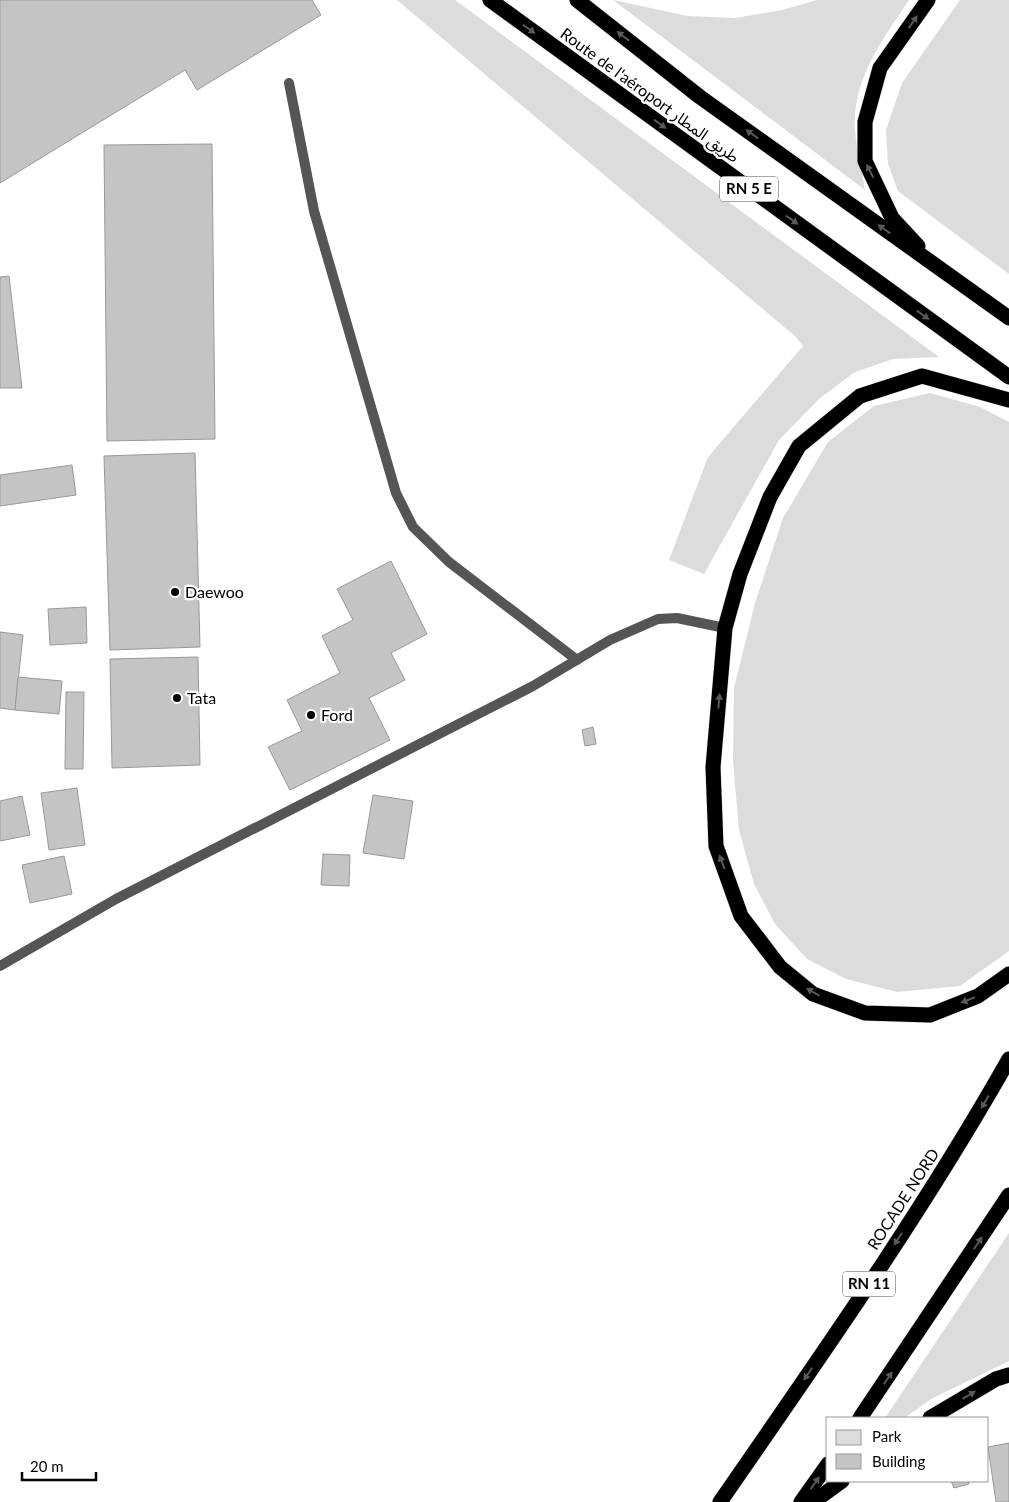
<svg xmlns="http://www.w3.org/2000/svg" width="1009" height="1502" viewBox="0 0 1009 1502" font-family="Lato,'Noto Sans Arabic',sans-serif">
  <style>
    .green { fill: #dcdcdc }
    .building { fill: #c4c4c4; stroke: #999 }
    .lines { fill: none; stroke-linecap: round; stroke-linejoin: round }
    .motorway-casing { stroke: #dbdbdb; stroke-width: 16 }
    .service { stroke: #555; stroke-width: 10 }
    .motorway { stroke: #000; stroke-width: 15 }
    .oneway { fill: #595959 }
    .poi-dot { fill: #000; stroke: #fff; stroke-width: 2 }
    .labels { text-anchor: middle; stroke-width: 4.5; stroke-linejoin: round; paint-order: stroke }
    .shield { fill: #fff; stroke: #4c4c4c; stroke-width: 1 }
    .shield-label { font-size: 15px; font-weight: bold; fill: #000 }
    .street-label { font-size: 16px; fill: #000; stroke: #fff }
    .poi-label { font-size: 16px; fill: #000; stroke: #fff; text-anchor: start }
  </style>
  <rect width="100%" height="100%" fill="#fff"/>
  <g class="green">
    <path d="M397,0H455L939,357L893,359L855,372L820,398L779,440L704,574L669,560L708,457L803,346L796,337Z"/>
    <path d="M613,0L688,16L735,18L782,10L817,0H909C883,39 852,79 855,129C856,149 862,170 865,190Z"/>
    <path d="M960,0H1009V274L898,191L888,164L886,130L902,83Z"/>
    <path d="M930,393L980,407L1009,422V951L960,986L897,992L846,979L807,959L775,924L754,884L739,830L733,761L734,688L755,603L783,518L828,442L874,406Z"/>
    <path d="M1009,1233V1361L933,1398L904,1418H885Z"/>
  </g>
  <g class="building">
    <path d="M0,0H312L321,15L197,90L185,70L0,183Z"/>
    <path d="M212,144L215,439L107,441L104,145Z"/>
    <path d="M9,276L22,388H0V277Z"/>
    <path d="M195,453L200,647L110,650L104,456Z"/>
    <path d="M72,465L76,495L0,506V475Z"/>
    <path d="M391,561L427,634L391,653L405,680L369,698L390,740L290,790L268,747L302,731L287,700L340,673L322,636L353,620L337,589Z"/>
    <path d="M86,607L87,643L50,645L48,609Z"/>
    <path d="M0,632L23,635L15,710L0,708Z"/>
    <path d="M198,657L200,765L112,768L110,659Z"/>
    <path d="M18,677L62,681L59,714L15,710Z"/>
    <path d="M66,692H84L83,769H65Z"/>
    <path d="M593,727L596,744L585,746L582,730Z"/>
    <path d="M77,788L85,845L49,850L41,793Z"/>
    <path d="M373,795L413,801L404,859L363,853Z"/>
    <path d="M22,796L30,835L0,841V801Z"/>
    <path d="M323,854L350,855L349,886L321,885Z"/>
    <path d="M64,856L72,894L30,903L22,865Z"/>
    <path d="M1009,1443V1502H996L988,1447Z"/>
    <path d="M951,1481H968L969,1484L954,1488Z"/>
  </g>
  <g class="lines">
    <g class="motorway-casing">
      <g id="motorway">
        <path d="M490,0L1009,377"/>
        <path d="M577,0L700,97L1009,318"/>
        <path d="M918,246L892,218L865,161V122L880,68L928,0"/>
        <path d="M1009,400L922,376L860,396L799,446L770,497L740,574L725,628L713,767L716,846L741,916L780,967L813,994L865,1013L930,1015L978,996L1009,974"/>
        <path d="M860,1418L1009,1195"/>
        <path d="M930,1418L996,1379L1009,1375"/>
        <path d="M720,1502C820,1357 922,1213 1009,1059"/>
        <path d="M801,1502L828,1464"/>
        <path d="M813,1502L842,1481"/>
      </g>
    </g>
    <g class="service">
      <path d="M289,83L314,211L396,493L413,527L449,562L577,660"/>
      <path d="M0,966L116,899L533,686L610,640L658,619L677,618L725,628"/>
    </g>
    <use href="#motorway" class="motorway"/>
  </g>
  <defs><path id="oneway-solid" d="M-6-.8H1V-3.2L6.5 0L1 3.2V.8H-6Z" transform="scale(1.25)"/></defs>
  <g class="oneway">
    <use href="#oneway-solid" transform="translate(913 22) rotate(-55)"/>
    <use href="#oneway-solid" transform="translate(529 29) rotate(36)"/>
    <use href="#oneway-solid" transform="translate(623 36) rotate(-142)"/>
    <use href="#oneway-solid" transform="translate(660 124) rotate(36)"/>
    <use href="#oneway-solid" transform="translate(752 134) rotate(-144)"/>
    <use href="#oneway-solid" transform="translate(870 171) rotate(-116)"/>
    <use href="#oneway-solid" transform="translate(792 220) rotate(36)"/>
    <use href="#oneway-solid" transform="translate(884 229) rotate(-144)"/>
    <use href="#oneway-solid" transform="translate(923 315) rotate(36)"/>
    <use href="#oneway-solid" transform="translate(719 701) rotate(-85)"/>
    <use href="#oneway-solid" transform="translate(722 862) rotate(-110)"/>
    <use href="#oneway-solid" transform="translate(813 992) rotate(-150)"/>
    <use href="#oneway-solid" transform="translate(968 1000) rotate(158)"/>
    <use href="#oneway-solid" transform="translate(985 1102) rotate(120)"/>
    <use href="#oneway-solid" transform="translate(898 1239) rotate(123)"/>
    <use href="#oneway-solid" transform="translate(978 1243) rotate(-56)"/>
    <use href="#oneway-solid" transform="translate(808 1374) rotate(124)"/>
    <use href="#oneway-solid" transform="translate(888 1378) rotate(-56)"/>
    <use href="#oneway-solid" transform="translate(969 1395) rotate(-31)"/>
    <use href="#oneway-solid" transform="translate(815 1483) rotate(-55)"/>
  </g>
  <g class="poi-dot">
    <circle cx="175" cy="592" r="5"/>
    <circle cx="177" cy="698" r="5"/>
    <circle cx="311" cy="715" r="5"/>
  </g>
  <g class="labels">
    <g class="shield">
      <rect x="720" y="176.5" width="58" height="25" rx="4"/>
      <rect x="843" y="1271.5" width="52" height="25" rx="4"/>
    </g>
    <g class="shield-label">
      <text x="749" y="194">RN 5 E</text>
      <text x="869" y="1289">RN 11</text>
    </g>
    <g class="street-label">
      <text transform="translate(650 95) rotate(36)" y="6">Route de l'aéroport طريق المطار</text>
      <text transform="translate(903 1199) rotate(-57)" y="6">ROCADE NORD</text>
    </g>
    <g class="poi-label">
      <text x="185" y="598">Daewoo</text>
      <text x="187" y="704">Tata</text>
      <text x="321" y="721">Ford</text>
    </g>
  </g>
  <rect x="826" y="1417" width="162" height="65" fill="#ffffff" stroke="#999999"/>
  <rect x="836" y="1430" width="25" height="15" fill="#dcdcdc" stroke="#999999"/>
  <text x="872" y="1442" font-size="15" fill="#000000">Park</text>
  <rect x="836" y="1454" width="25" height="15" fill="#c4c4c4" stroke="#999999"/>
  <text x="872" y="1467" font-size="15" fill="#000000">Building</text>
  <path d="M22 1472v8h74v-8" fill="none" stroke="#000000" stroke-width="2.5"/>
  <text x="30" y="1472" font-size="15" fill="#000000" stroke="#ffffff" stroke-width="4" paint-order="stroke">20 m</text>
</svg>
